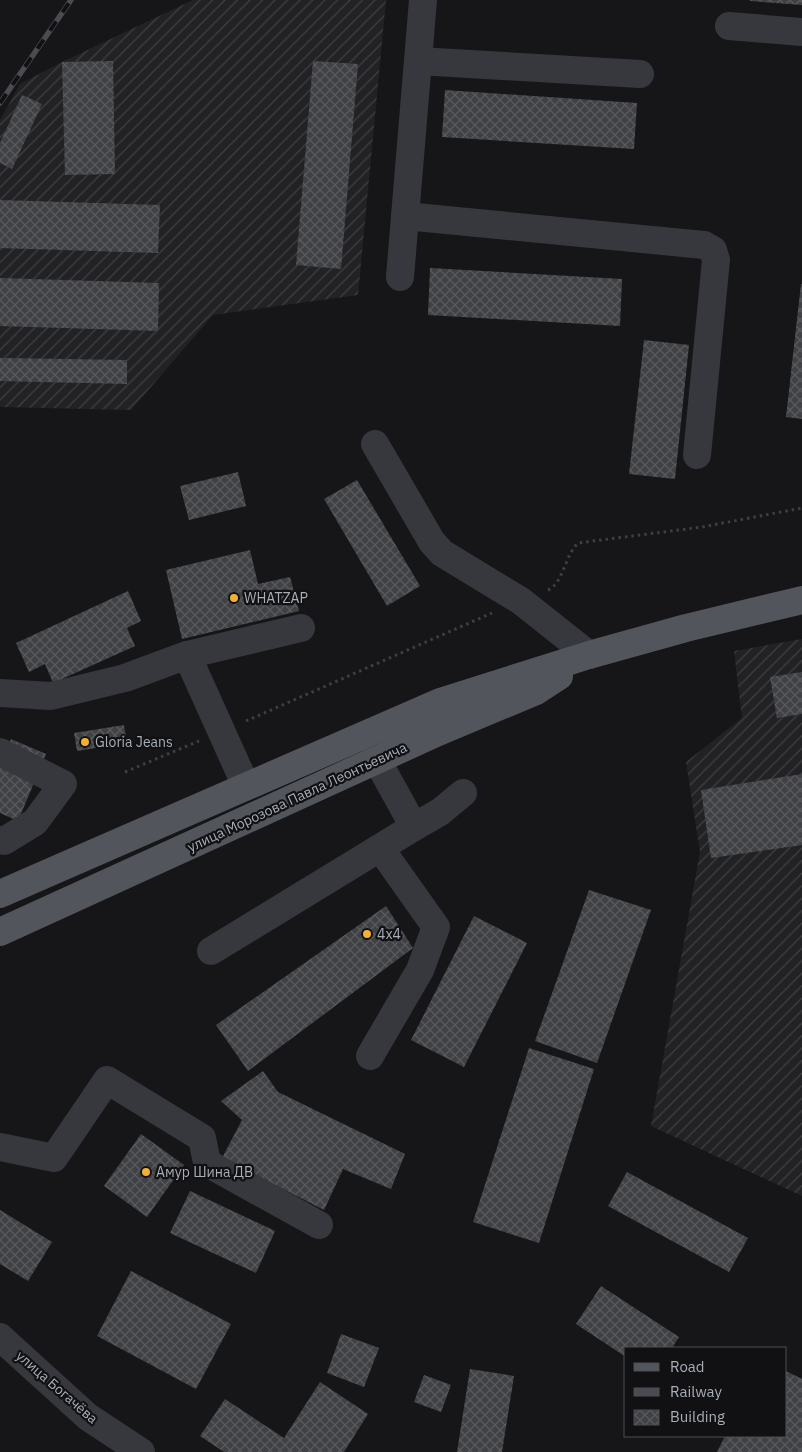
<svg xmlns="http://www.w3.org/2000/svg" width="802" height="1452" viewBox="0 0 802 1452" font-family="'IBM Plex Sans',sans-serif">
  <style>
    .industrial { fill: url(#industrial-furrows) }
    .building { fill: url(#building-cross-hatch) }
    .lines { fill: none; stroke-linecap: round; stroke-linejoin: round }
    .path { stroke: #3d3f44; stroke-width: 3; stroke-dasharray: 2.5 4; stroke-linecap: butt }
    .minor { stroke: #37383d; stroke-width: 28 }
    .major { stroke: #53555c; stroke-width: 28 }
    .rail-casing { stroke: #4a4c52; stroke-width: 5.5 }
    .rail { stroke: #111113; stroke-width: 4; stroke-dasharray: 11; stroke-linecap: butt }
    .poi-dot { fill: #f2b134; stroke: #111113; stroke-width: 2 }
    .labels { text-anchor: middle; stroke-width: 4.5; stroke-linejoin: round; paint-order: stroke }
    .poi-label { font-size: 14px; fill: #a8adb8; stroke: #111113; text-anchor: start }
    .street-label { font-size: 14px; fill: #a8adb8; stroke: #111113 }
  </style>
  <defs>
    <pattern id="industrial-furrows" width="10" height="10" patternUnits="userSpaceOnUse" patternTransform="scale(1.25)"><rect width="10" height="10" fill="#222225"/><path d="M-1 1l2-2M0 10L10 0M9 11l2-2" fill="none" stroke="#3f3f43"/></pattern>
    <pattern id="building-cross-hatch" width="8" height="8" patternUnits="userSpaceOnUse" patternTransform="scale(1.25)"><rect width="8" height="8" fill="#404145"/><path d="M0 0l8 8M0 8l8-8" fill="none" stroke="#595a5e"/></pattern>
  </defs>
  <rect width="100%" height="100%" fill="#161618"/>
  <g class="industrial">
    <path d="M193,0H386L358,295L213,315L131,410L0,407V120L20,84L62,62Z"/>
    <path d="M802,639V1196L651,1126L700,852L686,762L742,718L734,651Z"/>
  </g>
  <g class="building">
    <path d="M750,0H802V5L750,1Z"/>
    <path d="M113,61L115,174L65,175L62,62Z"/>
    <path d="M313,61L358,64L341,269L296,265Z"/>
    <path d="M445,90L637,103L634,149L442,137Z"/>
    <path d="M22,95L42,104L12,169L0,163V143Z"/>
    <path d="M0,200L160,205L158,253L0,248Z"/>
    <path d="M430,268L622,279L620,326L428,315Z"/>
    <path d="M0,278L159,283L158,331L0,326Z"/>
    <path d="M801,284H802V419L786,417Z"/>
    <path d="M644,340L689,345L675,479L629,474Z"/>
    <path d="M0,358L127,360V384L0,381Z"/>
    <path d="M238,472L246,506L189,520L180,486Z"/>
    <path d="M357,480L420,586L387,606L324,499Z"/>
    <path d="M250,550L258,584L290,577L299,611L182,639L166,570Z"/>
    <path d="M128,591L141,621L127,628L135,646L53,683L45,664L29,672L16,643Z"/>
    <path d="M802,672V714L777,718L770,677Z"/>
    <path d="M124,725L127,743L77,751L74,733Z"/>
    <path d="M11,739L46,754L18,821L0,813V767Z"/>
    <path d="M802,774V845L711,858L701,790Z"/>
    <path d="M589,890L651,910L597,1063L535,1041Z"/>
    <path d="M386,906L413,948L248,1071L216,1025Z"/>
    <path d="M474,916L527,943L464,1067L411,1040Z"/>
    <path d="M529,1048L594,1069L539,1243L473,1222Z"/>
    <path d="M263,1071L278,1092L405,1154L391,1189L343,1169L324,1210L222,1158L242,1120L221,1101Z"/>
    <path d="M141,1134L184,1165L147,1217L104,1186Z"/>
    <path d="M627,1172L748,1238L729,1272L608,1206Z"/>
    <path d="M190,1191L275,1231L256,1273L170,1233Z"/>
    <path d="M0,1210L52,1242L28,1281L0,1264Z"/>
    <path d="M131,1271L231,1324L196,1389L97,1336Z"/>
    <path d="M601,1286L679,1337L672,1348H626V1357L576,1324Z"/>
    <path d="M341,1334L379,1348L364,1387L327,1373Z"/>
    <path d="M470,1369L514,1376L502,1452H457Z"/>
    <path d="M786,1371L802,1379V1452H717L725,1436H786Z"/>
    <path d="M424,1375L451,1385L441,1412L414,1402Z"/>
    <path d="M320,1382L368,1414L344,1452H224L200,1436L225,1399L284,1438Z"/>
  </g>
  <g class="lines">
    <g class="path">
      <path d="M548,590C563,584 565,555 578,543L702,527L802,508"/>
      <path d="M246,721L492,613"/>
      <path d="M125,772L199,741"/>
    </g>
    <g class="minor">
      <path d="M729,26L802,32"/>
      <path d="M418,61L640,74"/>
      <path d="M405,216L704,245L713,250L716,260L697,455"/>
      <path d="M400,277L423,0"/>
      <path d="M375,444L432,542L442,553L521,601L589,655"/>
      <path d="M187,655L301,628"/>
      <path d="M0,693L51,696L125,678L187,655L246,786"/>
      <path d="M0,752L63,784L35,822L4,841L0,840"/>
      <path d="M414,827L440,812L463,793"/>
      <path d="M211,951L414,827L377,760"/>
      <path d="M370,1056L420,970L436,927L380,848"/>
      <path d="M0,1147L54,1158L107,1080L202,1138L207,1163L319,1225"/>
      <path d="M0,1337L88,1417L141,1452"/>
    </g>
    <g class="major">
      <path d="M0,894L440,702L589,655L686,628L802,600"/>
      <path d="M0,932L438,732L536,691L559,676"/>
    </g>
    <g class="rail-casing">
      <path id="rail" d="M0,103L71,0"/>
    </g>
    <use href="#rail" class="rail"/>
  </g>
  <g class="poi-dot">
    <circle cx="234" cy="598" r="5"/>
    <circle cx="85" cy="742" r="5"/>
    <circle cx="367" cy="934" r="5"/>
    <circle cx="146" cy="1172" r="5"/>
  </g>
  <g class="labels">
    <g class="poi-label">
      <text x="244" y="603">WHATZAP</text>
      <text x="95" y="747">Gloria Jeans</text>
      <text x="377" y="939">4х4</text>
      <text x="156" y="1177">Амур Шина ДВ</text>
    </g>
    <g class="street-label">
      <text transform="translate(297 797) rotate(-25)" y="5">улица Морозова Павла Леонтьевича</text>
      <text transform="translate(57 1387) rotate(41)" y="5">улица Богачёва</text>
    </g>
  </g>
  <rect x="624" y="1347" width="162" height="90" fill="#111113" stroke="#4d4f55"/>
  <rect x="634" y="1363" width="25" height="8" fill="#53555c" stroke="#4d4f55"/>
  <text x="670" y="1372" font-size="15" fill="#a8adb8">Road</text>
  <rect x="634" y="1388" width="25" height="8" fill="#4a4c52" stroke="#4d4f55"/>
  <text x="670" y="1397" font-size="15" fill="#a8adb8">Railway</text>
  <rect x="634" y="1410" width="25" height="15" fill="url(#building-cross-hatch)" stroke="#4d4f55"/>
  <text x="670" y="1422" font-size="15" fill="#a8adb8">Building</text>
</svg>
